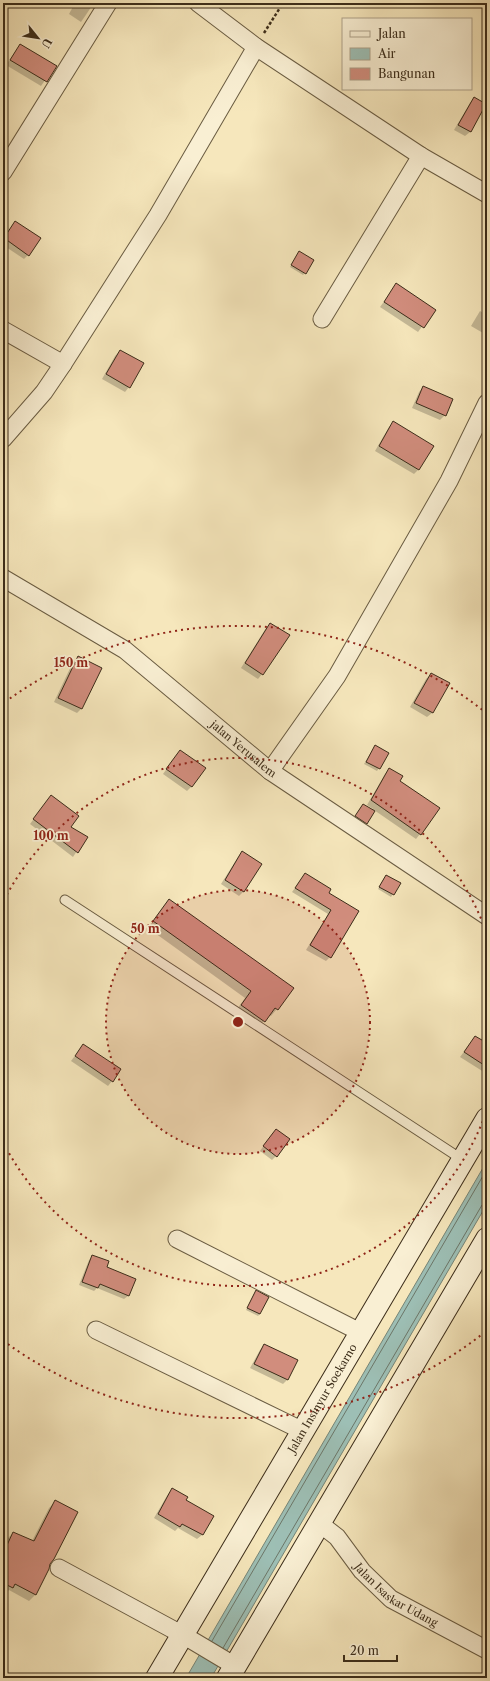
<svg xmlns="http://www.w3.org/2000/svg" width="490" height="1681" viewBox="0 0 490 1681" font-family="'Libre Caslon Text',serif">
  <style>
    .water { fill: #9dbfb5; stroke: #768577 }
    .shadow { fill: #0003 }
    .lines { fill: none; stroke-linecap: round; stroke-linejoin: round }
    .shore { stroke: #6c7668; stroke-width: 1 }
    .building { fill: #d18d7d; stroke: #3c2d1a }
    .lane-casing { stroke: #6a5c42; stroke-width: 11 }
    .street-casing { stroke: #6a5c42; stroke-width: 19 }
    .secondary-casing { stroke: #3c2d1a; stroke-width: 24 }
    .path { stroke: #3c2d1a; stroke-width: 2.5; stroke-dasharray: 3 2; stroke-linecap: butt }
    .lane { stroke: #f9efd3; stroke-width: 9 }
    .street { stroke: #f9efd3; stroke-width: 17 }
    .secondary { stroke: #f9efd3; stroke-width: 22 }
    .ring { fill: none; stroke: #8f2418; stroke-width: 2; stroke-dasharray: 2 4 }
    .labels { text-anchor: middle; stroke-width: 3.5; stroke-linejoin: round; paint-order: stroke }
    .street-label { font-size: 11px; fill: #3c2d1a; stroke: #f9efd3 }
    .centre { fill: #8f2418; stroke: #f9efd3; stroke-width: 2 }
    .ring-label { font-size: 12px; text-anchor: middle; font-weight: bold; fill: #8f2418; stroke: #f9efd3; stroke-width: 3.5; stroke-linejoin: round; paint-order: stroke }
  </style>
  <rect width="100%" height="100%" fill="#f6e7bc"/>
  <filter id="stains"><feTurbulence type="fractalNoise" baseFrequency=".005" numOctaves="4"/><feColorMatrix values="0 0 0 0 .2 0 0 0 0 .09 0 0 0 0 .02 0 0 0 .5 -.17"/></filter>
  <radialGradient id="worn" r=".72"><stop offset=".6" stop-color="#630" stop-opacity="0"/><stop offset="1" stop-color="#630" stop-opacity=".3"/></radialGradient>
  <path class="water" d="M487,1161V1204L211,1678H186Z"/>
  <g class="shadow">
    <path d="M75,3H94L81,22L69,14Z"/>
    <path d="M20,45L55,66L41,86L6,65Z"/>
    <path d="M474,98L485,105L470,132L465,136L454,130L470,103Z"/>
    <path d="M16,222L28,255L24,259L3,245V238Z"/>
    <path d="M298,254L305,273L303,275L290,267Z"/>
    <path d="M396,285L434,310L418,332L380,307Z"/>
    <path d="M480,311L487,315V327L483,333L471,326Z"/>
    <path d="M120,351L129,387L125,392L102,379L115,356Z"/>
    <path d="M423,387L445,415L440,420L412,408L419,392Z"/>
    <path d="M394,423L418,470L414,474L375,451L389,427Z"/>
    <path d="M270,624L262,674L258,679L241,668L266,628Z"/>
    <path d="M78,658L81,709L77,713L54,702L73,662Z"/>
    <path d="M431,674L448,684L432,713L427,717L410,707L426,679Z"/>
    <path d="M375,746L388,753L377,771L364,764Z"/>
    <path d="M176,756L192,786L187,791L163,774Z"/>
    <path d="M389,769L420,834L416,839L374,810L365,825L354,818L363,805L372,810L373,809L367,805L385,774Z"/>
    <path d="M47,801L69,828L86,837L73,857L30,824Z"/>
    <path d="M243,852L244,891L239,896L221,884L238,857Z"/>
    <path d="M305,874L327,893L357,912L330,957L326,961L306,950L328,914L292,892Z"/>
    <path d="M384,878L399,884L391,897L378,889Z"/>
    <path d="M169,900L277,1009L271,1016L269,1015L258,1028L235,1012L245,998L148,928Z"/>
    <path d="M475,1037L487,1044V1074L460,1057Z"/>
    <path d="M83,1045L112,1081L108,1086L71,1061Z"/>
    <path d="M272,1134L276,1156L272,1160L260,1151Z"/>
    <path d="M93,1256L105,1267L135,1279L128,1296L124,1299L97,1288L94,1291L79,1285L89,1260Z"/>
    <path d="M254,1294L260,1314L258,1316L246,1310Z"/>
    <path d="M264,1345L287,1380L283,1384L250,1368L260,1350Z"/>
    <path d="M172,1490L185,1500L212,1516L202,1535L197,1539L178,1528L175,1531L154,1518L168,1494Z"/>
    <path d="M55,1502L48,1569L35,1595L29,1601L9,1590L6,1593L3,1592V1548L7,1539L13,1533L32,1541L49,1508Z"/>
  </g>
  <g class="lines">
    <g class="shore">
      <path d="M212,1641L487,1169"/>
      <path d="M223,1648L482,1205L487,1203"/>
    </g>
  </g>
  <g class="building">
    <path d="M20,44L57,66L47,82L10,60Z"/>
    <path d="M474,97L486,104L471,132L458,125Z"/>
    <path d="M15,221L41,238L29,256L4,238Z"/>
    <path d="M299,251L314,260L306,274L291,265Z"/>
    <path d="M396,283L436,310L424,328L384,302Z"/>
    <path d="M120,350L144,363L130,388L106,374Z"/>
    <path d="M423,386L453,399L446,416L416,403Z"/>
    <path d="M393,421L434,446L419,470L379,446Z"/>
    <path d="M270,623L290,635L263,675L245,663Z"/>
    <path d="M78,656L102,668L82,709L58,698Z"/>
    <path d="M431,673L450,683L433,713L414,703Z"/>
    <path d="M375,745L389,753L380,769L366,762Z"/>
    <path d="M180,750L206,768L192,787L166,769Z"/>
    <path d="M389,768L403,776L400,781L440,808L421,835L371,800Z"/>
    <path d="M51,795L79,816L71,827L88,837L78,853L33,819Z"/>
    <path d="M363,804L375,811L367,824L355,816Z"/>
    <path d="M242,851L262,864L244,892L225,880Z"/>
    <path d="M305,873L331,889L329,893L359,911L331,958L310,945L331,910L295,888Z"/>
    <path d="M386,875L401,883L394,895L379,887Z"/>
    <path d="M169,899L294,988L278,1010L275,1008L265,1022L241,1005L251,991L153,921Z"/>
    <path d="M475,1036L487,1043V1067L464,1052Z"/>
    <path d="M83,1044L121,1069L113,1082L75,1056Z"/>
    <path d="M276,1129L290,1139L277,1157L263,1146Z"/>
    <path d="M92,1255L109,1261L107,1267L136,1279L129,1296L100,1284L98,1288L82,1282Z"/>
    <path d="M256,1290L269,1297L260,1314L247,1308Z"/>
    <path d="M264,1344L298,1360L288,1380L254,1364Z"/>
    <path d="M172,1488L188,1497L186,1500L214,1516L203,1535L182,1524L180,1527L158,1514Z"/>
    <path d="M55,1500L78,1512L54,1559L50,1564L49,1569L36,1595L15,1584L13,1588L3,1583V1554L13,1532L34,1541Z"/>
  </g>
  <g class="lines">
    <g class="lane-casing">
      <path id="lane" d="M65,900L463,1160"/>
    </g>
    <g class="street-casing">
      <g id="street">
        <path d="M198,3L256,47L421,156L487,194"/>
        <path d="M3,172L108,3"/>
        <path d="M322,319L421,156"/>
        <path d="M3,330L63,364"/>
        <path d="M3,439L44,392L63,364L158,215L256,47"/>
        <path id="s1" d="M3,578L125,650L270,771L487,916"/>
        <path d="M270,771L337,676L449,481L487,403"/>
        <path d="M177,1239L360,1332"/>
        <path d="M96,1330L303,1431"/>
        <path id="s2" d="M319,1523L337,1537L362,1571L391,1599L487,1650"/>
        <path d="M59,1568L183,1635L235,1666"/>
      </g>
    </g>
    <g class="secondary-casing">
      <g id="secondary">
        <path id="s3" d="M157,1678L487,1119"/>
        <path d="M228,1678L487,1239"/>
      </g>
    </g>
    <path class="path" d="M264,33L283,3"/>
    <use href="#lane" class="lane"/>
    <use href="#street" class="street"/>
    <use href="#secondary" class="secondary"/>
  </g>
  <circle cx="238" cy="1022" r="132" fill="#8f2418" fill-opacity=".12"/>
  <g class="ring">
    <circle cx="238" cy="1022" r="132"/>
    <path d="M487 1110A264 264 0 0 1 4 1144M4 900A264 264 0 0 1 487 934"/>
    <path d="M485 1332A396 396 0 0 1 5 1342M5 702A396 396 0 0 1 485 712"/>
  </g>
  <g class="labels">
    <g class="street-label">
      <text dy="4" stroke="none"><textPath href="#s1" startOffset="296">jalan Yerusalem</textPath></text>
      <text dy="4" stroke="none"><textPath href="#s3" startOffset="325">Jalan Insinyur Soekarno</textPath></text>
      <text dy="4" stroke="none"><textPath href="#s2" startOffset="107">Jalan Isaskar Udang</textPath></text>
    </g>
  </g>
  <circle cx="238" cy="1022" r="6" class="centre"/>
  <g class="ring-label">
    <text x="71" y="667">150 m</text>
    <text x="51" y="840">100 m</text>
    <text x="145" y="933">50 m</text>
  </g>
  <rect width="490" height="1681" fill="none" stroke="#f6e7bc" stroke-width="16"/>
  <rect x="4" y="4" width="482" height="1673" fill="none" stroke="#3c2d1a" stroke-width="2"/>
  <rect x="8" y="8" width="474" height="1665" fill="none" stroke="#3c2d1a"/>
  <rect x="342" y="18" width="130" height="72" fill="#f9efd3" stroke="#ada189"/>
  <rect x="350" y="31" width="20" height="6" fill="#f9efd3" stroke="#ada189"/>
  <text x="378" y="38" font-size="12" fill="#3c2d1a">Jalan</text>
  <rect x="350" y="48" width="20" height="12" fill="#9dbfb5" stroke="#ada189"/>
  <text x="378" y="58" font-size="12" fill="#3c2d1a">Air</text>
  <rect x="350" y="68" width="20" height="12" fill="#d18d7d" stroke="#ada189"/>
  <text x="378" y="78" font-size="12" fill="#3c2d1a">Bangunan</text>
  <g transform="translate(38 38) rotate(120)" stroke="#f9efd3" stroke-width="3" paint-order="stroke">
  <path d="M0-3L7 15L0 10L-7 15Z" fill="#3c2d1a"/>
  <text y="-6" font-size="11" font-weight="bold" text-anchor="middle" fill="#3c2d1a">U</text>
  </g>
  <path d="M344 1655v6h53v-6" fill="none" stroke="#3c2d1a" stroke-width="2"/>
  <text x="350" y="1655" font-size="12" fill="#3c2d1a" stroke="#f9efd3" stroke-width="3" paint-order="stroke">20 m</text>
  <rect width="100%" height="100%" filter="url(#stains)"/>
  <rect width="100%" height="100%" fill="url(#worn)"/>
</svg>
